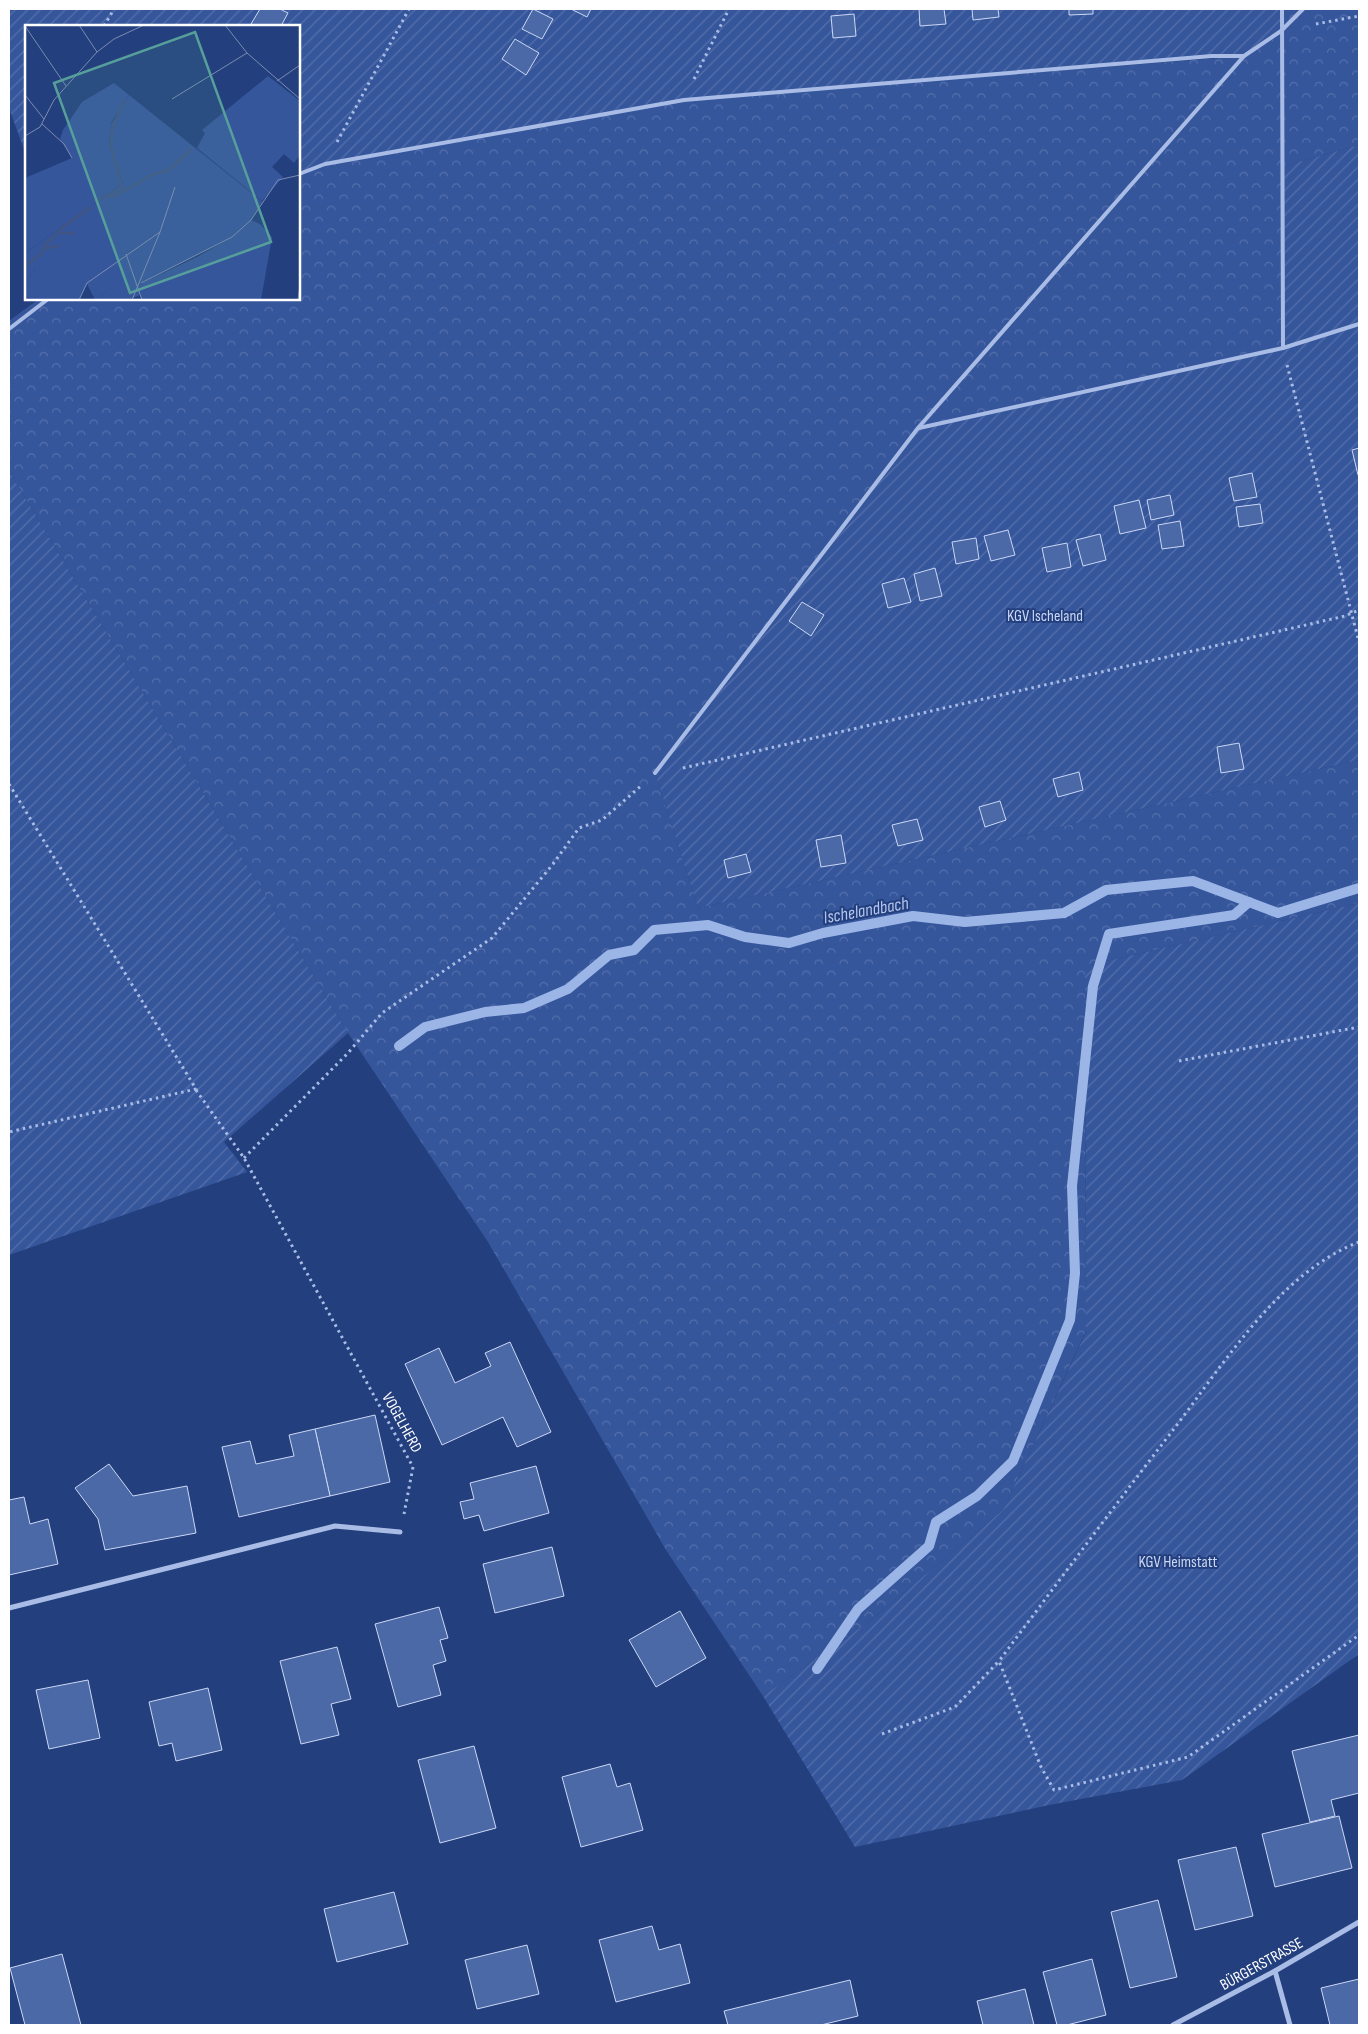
<svg xmlns="http://www.w3.org/2000/svg" width="1368" height="2034" viewBox="0 0 1368 2034" font-family="'Sofia Sans Condensed',sans-serif">
  <style>
    .forest { fill: url(#forest-crowns) }
    .garden { fill: url(#garden-furrows) }
    .lines { fill: none; stroke-linecap: round; stroke-linejoin: round }
    .stream { stroke: #9cb5e7; stroke-width: 10 }
    .building { fill: #4b68a7; stroke: #cbd8f5 }
    .path { stroke: #a8bce6; stroke-width: 3; stroke-dasharray: 2.5 4; stroke-linecap: butt }
    .lane { stroke: #a8bce6; stroke-width: 4 }
    .street { stroke: #a8bce6; stroke-width: 5 }
    .labels { text-anchor: middle; stroke-width: 4; stroke-linejoin: round; paint-order: stroke }
    .park-label { font-size: 16px; fill: #cbd8f5; stroke: #233f7e }
    .street-label { font-size: 16px; fill: #fff; stroke: #233f7e }
    .water-label { font-size: 18px; font-style: italic; fill: #b3c6ee; stroke: #233f7e }
    .inset-river { fill: none; stroke: #405583; stroke-width: 2.5 }
    .inset-road { fill: none; stroke: #7b8cb2; stroke-width: 1 }
    .view { fill: #579f9a; fill-opacity: 0.15; stroke: #579f9a; stroke-width: 2.5 }
    .inset-edge { fill: none; stroke: #fff; stroke-width: 2.5 }
  </style>
  <defs>
    <pattern id="forest-crowns" width="20" height="18" patternUnits="userSpaceOnUse" patternTransform="scale(1.25)"><rect width="20" height="18" fill="#36569c"/><path d="M2 6a3 3 0 1 1 6 0M12 15a3 3 0 1 1 6 0" fill="none" stroke="#546fab"/></pattern>
    <pattern id="garden-furrows" width="10" height="10" patternUnits="userSpaceOnUse" patternTransform="scale(1.25)"><rect width="10" height="10" fill="#36569c"/><path d="M-1 1l2-2M0 10L10 0M9 11l2-2" fill="none" stroke="#546fab"/></pattern>
  </defs>
  <rect width="100%" height="100%" fill="#233f7e"/>
  <path class="forest" d="M1282,9H1359V145L1284,166L1283,348L655,773L698,908L1359,760V903L1085,966L1086,1331L1003,1510L871,1620L763,1696L666,1550L488,1242L348,1033L9,471V321L39,299H299V174L325,164L684,100L1244,56Z"/>
  <g class="garden">
    <path d="M9,9H1282L1281,31L1244,56H1212L684,100L325,164L299,174V26H26V155L9,108Z"/>
    <path d="M1359,145V760L698,908L655,773L918,428L1283,348L1284,166Z"/>
    <path d="M9,471L348,1033L224,1142L247,1172L9,1255Z"/>
    <path d="M1359,903V1654L1182,1780L1049,1805L855,1847L763,1696L871,1620L1003,1510L1086,1332L1085,966Z"/>
  </g>
  <g class="lines">
    <g class="stream">
      <path d="M399,1046L425,1027L485,1012L524,1008L568,989L609,955L634,950L654,930L708,925L745,937L789,943L823,933L913,916L965,922L1064,913L1106,890L1193,881L1278,913L1359,888"/>
      <path d="M817,1669L858,1609L929,1546L936,1522L977,1496L1013,1461L1070,1320L1075,1273L1072,1186L1093,986L1109,934L1234,915L1249,902"/>
    </g>
  </g>
  <g class="building">
    <path d="M260,9H280L288,13L281,26H255L251,24Z"/>
    <path d="M533,9L553,19L542,39L522,29Z"/>
    <path d="M571,9H591L587,17Z"/>
    <path d="M919,9H944L946,24L920,26Z"/>
    <path d="M972,9H998L999,17L973,20Z"/>
    <path d="M1069,9H1093V14L1069,15Z"/>
    <path d="M854,14L856,36L833,38L831,16Z"/>
    <path d="M515,39L539,53L526,75L502,59Z"/>
    <path d="M1359,448V474L1358,475L1352,450Z"/>
    <path d="M1252,473L1257,497L1234,501L1229,478Z"/>
    <path d="M1170,495L1174,515L1151,520L1147,500Z"/>
    <path d="M1139,500L1146,528L1120,534L1114,506Z"/>
    <path d="M1260,504L1263,523L1239,527L1236,507Z"/>
    <path d="M1180,521L1184,546L1162,549L1158,525Z"/>
    <path d="M1008,530L1015,555L991,561L984,536Z"/>
    <path d="M1100,534L1106,560L1083,566L1076,540Z"/>
    <path d="M976,538L979,559L956,564L952,542Z"/>
    <path d="M1067,543L1071,567L1047,572L1042,548Z"/>
    <path d="M935,568L942,596L920,601L914,574Z"/>
    <path d="M904,578L911,602L888,608L882,584Z"/>
    <path d="M802,602L824,615L811,636L789,621Z"/>
    <path d="M1239,743L1244,769L1221,773L1217,747Z"/>
    <path d="M1079,772L1083,790L1058,797L1053,779Z"/>
    <path d="M1000,801L1006,820L985,827L979,807Z"/>
    <path d="M917,819L923,840L898,846L892,825Z"/>
    <path d="M841,835L846,863L821,867L816,840Z"/>
    <path d="M746,854L751,872L728,878L724,860Z"/>
    <path d="M510,1342L551,1432L517,1447L503,1417L442,1445L405,1364L439,1348L455,1383L491,1366L485,1353Z"/>
    <path d="M375,1415L390,1482L330,1496L315,1429Z"/>
    <path d="M315,1429L330,1496L239,1517L222,1447L250,1441L256,1464L294,1456L289,1435Z"/>
    <path d="M109,1464L133,1496L187,1486L196,1533L105,1550L98,1519L75,1488Z"/>
    <path d="M536,1466L549,1513L484,1531L479,1515L464,1519L460,1502L474,1499L470,1483Z"/>
    <path d="M24,1497L30,1524L48,1519L58,1564L9,1575V1500Z"/>
    <path d="M552,1547L564,1596L495,1613L483,1564Z"/>
    <path d="M439,1607L448,1638L440,1640L446,1661L433,1665L441,1695L398,1707L375,1624Z"/>
    <path d="M680,1611L706,1658L656,1687L629,1640Z"/>
    <path d="M337,1647L351,1699L331,1704L339,1735L301,1744L280,1661Z"/>
    <path d="M88,1680L100,1738L49,1749L36,1690Z"/>
    <path d="M208,1688L222,1750L176,1761L172,1743L159,1746L149,1702Z"/>
    <path d="M1359,1735V1793L1331,1800L1335,1816L1310,1822L1292,1751Z"/>
    <path d="M474,1746L496,1828L440,1843L418,1760Z"/>
    <path d="M610,1764L617,1787L630,1783L643,1830L581,1847L562,1777Z"/>
    <path d="M1339,1816L1352,1868L1275,1887L1262,1834Z"/>
    <path d="M1236,1847L1253,1916L1195,1930L1178,1860Z"/>
    <path d="M394,1892L408,1944L337,1962L324,1909Z"/>
    <path d="M1158,1900L1177,1977L1130,1988L1111,1912Z"/>
    <path d="M652,1926L659,1950L680,1944L690,1983L616,2002L599,1940Z"/>
    <path d="M527,1945L539,1994L477,2009L465,1960Z"/>
    <path d="M62,1954L81,2025H25L10,1968Z"/>
    <path d="M1092,1959L1106,2015L1067,2025H1057L1043,1972Z"/>
    <path d="M1359,1979V2025H1330L1321,1988Z"/>
    <path d="M850,1980L858,2016L821,2025H728L724,2011Z"/>
    <path d="M1025,1989L1034,2025H983L977,2001Z"/>
  </g>
  <g class="lines">
    <g class="path">
      <path d="M1316,24L1359,16"/>
      <path d="M104,26L114,9"/>
      <path d="M694,79L729,9"/>
      <path d="M337,142L409,9"/>
      <path d="M1287,365L1359,642"/>
      <path d="M683,768L1345,616L1359,610"/>
      <path d="M9,784L196,1089L9,1132"/>
      <path d="M1179,1061L1359,1027"/>
      <path d="M196,1090L244,1158L413,1467L404,1514"/>
      <path d="M244,1158L348,1053L382,1013L492,938L553,864L579,828L602,820L642,785"/>
      <path d="M1359,1242C1278,1273 1222,1367 1170,1434C1112,1509 1056,1585 999,1661L1041,1767L1054,1790L1188,1757L1359,1635"/>
      <path d="M882,1734L955,1707L999,1661"/>
    </g>
    <g class="lane">
      <path d="M1282,9L1283,348"/>
      <path d="M299,174L325,164L684,100L1212,56H1244"/>
      <path d="M9,329L48,299"/>
      <path d="M919,428L1283,348L1359,324"/>
      <path d="M655,773L918,428L1244,56L1281,31L1303,9"/>
    </g>
    <g class="street">
      <path d="M9,1608L335,1526L400,1532"/>
      <path d="M1275,1971L1290,2025"/>
      <path d="M1173,2025L1275,1971L1359,1922"/>
    </g>
  </g>
  <g class="labels">
    <g class="park-label">
      <text x="1045" y="621">KGV Ischeland</text>
      <text x="1178" y="1567">KGV Heimstatt</text>
    </g>
    <g class="street-label">
      <text transform="translate(403 1422) rotate(61)" y="6">VOGELHERD</text>
      <text transform="translate(1261 1963) rotate(-29)" y="6">BÜRGERSTRASSE</text>
    </g>
    <g class="water-label">
      <text transform="translate(866 910) rotate(-10)" y="6">Ischelandbach</text>
    </g>
  </g>
  <g transform="translate(25 25)">
    <rect width="275" height="275" fill="#233f7e"/>
    <path d="M104,70L238,177L226,195L207,212L116,258L115,270L103,275H70L107,248L11,243L0,258V228L98,158L84,120L86,99Z" fill="#36569c"/>
    <path d="M243,51L275,76V130L269,138L259,129L247,142L258,152L237,176L172,123L180,108L177,105ZM89,58L104,70L86,98L84,120L98,158L0,228V153L47,133L35,114L38,105L57,77ZM140,149L150,162L135,207L101,229L108,248L70,275L62,259L54,275H0V258L11,243L74,191ZM226,195L235,199L247,212L236,275H117L113,262L119,257L172,232L207,212Z" fill="#36569c"/>
    <path class="inset-river" d="M84,170L97,162L86,121L87,104L99,75M70,178L80,171H90L129,149L144,145L166,124M35,208H51M19,224L35,220M0,241L16,229L20,220L38,202L66,182"/>
    <path class="inset-road" d="M54,0L72,27M200,0L222,28L275,74M0,1L41,61M252,56L275,40M0,70L19,94M147,74L222,28M17,99L39,119L47,133M0,111L15,102L29,75L72,27L89,14L119,0M101,229L117,275M116,258L207,212L226,195L253,155L275,150M54,275L62,258L135,207M107,275L135,207L150,162M273,275L275,260"/>
    <path class="view" d="M170,7L246,217L105,268L29,58Z"/>
    <rect width="275" height="275" class="inset-edge"/>
  </g>
  <rect width="1368" height="2034" fill="none" stroke="#ffffff" stroke-width="20"/>
</svg>
